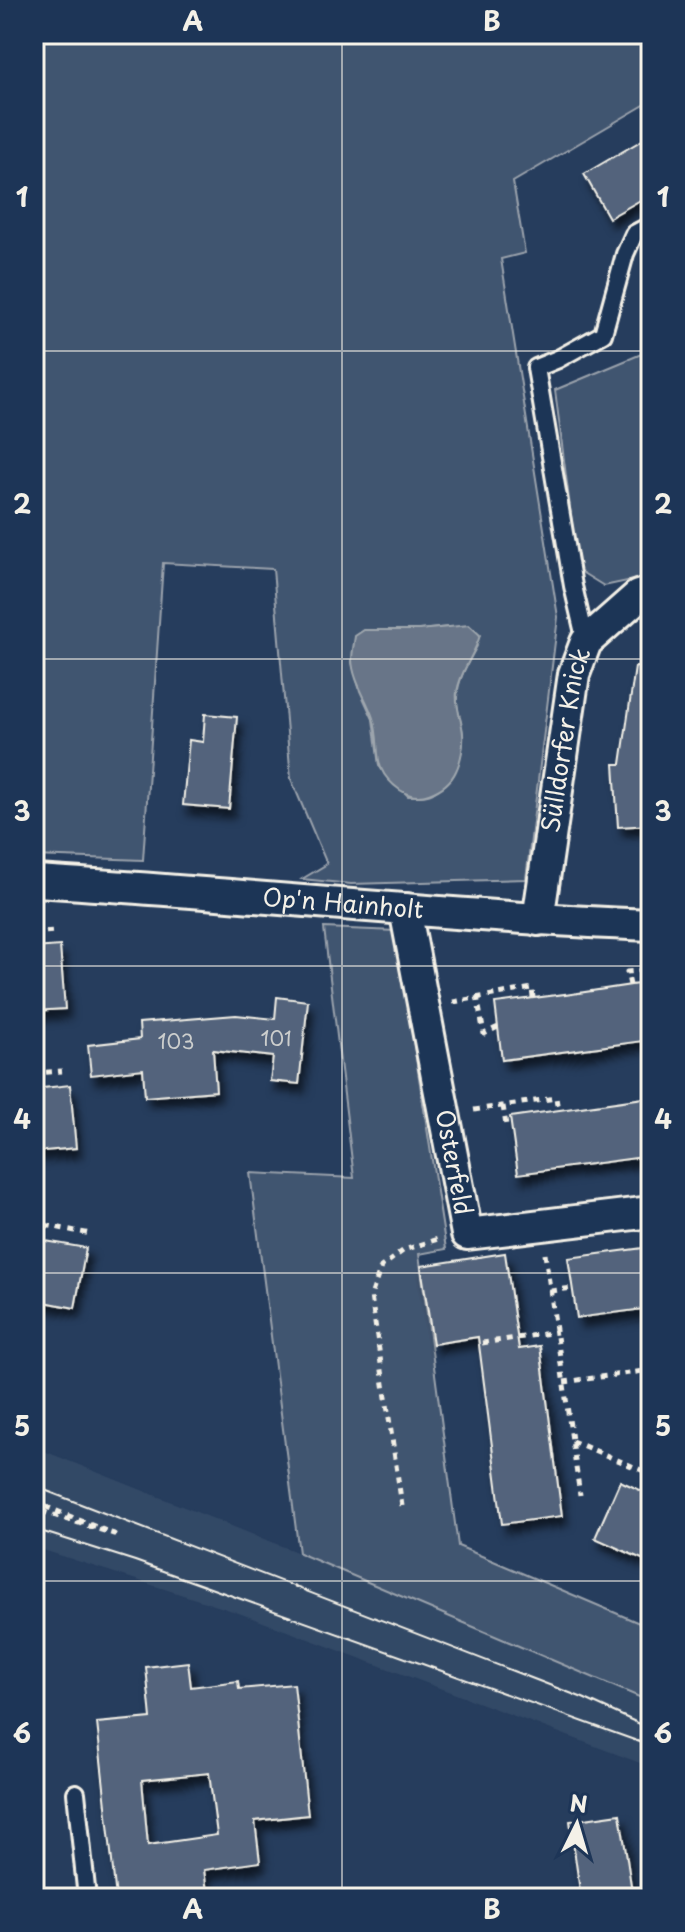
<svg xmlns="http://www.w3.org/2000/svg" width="685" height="1932" viewBox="0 0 685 1932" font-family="'Playpen Sans',sans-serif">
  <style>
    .built { fill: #334966 }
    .green { fill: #40546f; stroke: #9aa2ac; stroke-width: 2; fill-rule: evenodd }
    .water { fill: #677588; stroke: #9fa7ae; stroke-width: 2 }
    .building { fill: #52647b; stroke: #f4f1e8; stroke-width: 2; fill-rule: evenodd; filter: url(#shadow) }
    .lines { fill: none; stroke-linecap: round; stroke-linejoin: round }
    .lane-casing { stroke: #f4f1e8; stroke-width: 22 }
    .street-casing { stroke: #f4f1e8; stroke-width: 36 }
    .path { stroke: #f4f1e8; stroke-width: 5; stroke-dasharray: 6 6; stroke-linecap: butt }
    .lane { stroke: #1d3557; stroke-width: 16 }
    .street { stroke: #1d3557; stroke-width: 30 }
    .tram { stroke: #f4f1e8; stroke-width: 2 }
    .grid { fill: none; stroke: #f4f1e8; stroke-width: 2; stroke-opacity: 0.55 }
    .labels { text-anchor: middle; stroke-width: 6; stroke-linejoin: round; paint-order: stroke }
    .number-label { font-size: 20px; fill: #cccecd }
    .street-label { font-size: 24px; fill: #f4f1e8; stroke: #1d3557 }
    .neatline { fill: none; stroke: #f4f1e8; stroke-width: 3 }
    .grid-label { font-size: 26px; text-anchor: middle; font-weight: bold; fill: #f4f1e8 }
  </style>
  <defs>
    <filter id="shadow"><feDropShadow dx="5" dy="9" stdDeviation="4" flood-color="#0009"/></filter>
  </defs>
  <rect width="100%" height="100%" fill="#263d5d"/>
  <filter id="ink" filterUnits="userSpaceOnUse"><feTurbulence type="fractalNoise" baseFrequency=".0125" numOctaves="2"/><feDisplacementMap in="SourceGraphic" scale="16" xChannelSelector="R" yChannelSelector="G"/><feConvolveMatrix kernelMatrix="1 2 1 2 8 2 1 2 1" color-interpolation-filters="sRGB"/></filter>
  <g filter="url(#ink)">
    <path class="built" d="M34,1447L299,1553L651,1702V1767L236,1612L34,1547Z"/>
    <g class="green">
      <path d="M34,34H651V101L513,182L525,253L501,259L558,617L526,879L351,884L302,879L327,864L291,779L273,569L163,563L143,860L34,856ZM448,627L477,646C468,662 458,678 457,698C456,710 462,722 463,735C464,757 453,781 433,793C425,797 417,796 408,796L379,766L373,719L360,691L352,662L419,630Z"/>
      <path d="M651,350V576L604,586L578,570L555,390Z"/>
      <path d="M324,928L396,931L446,1249L419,1254L458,1546L651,1628V1702L299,1553L250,1173L354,1178Z"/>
    </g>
    <path class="water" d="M469,625L480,635C475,655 460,671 457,692C455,707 462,719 463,734C464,745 461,761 456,771C451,782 440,790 429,794C418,798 409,796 400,790C368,767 383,749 373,718C367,699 353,681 352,660C352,652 354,644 355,636L364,630H419Z"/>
    <g class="building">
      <path d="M651,135V194L609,218L584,174Z"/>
      <path d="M635,667L651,668V825L618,827L614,764H621Z"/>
      <path d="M205,714L237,717L229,809L183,805L189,740L203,742Z"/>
      <path d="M60,946L65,1009L34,1011V948Z"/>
      <path d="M651,982V1040L502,1060L495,1003L565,994V995Z"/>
      <path d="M277,997L308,1001L299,1084L270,1081L273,1057L213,1050L216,1091L145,1097L143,1069L91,1075L88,1045L140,1039L139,1023L236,1015L275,1019Z"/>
      <path d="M70,1085L76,1148L34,1152V1089Z"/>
      <path d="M651,1097V1156L518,1174L510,1117Z"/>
      <path d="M34,1239L86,1248L75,1308L34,1300Z"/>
      <path d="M651,1247V1308L577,1318L568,1258Z"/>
      <path d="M505,1253L519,1349L540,1346L562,1516L502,1524L478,1337L433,1344L421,1266Z"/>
      <path d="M620,1481L651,1495V1563L595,1538Z"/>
      <path d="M188,1662L191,1687L238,1681L239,1689L294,1684L308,1815L255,1821L260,1862L204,1870L208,1898H116L97,1723L151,1718L146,1667ZM209,1773L217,1835L148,1845L142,1780Z"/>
      <path d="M620,1814L633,1898H581L570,1821Z"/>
    </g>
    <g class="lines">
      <g class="lane-casing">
        <g id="lane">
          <path d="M586,642L573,586L536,368L558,359L603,334L625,254L634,234L651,225"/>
          <path d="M76,1793L87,1898"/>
        </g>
      </g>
      <g class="street-casing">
        <g id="street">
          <path id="s1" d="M34,881C240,893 445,916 651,925"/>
          <path id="s2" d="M405,909L467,1234L651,1212"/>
          <path id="s3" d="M538,920L574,674L586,642L638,596L651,592"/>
        </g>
      </g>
      <g class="path">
        <path d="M34,933L55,931"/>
        <path d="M630,985L627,972L651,970"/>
        <path d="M477,996L484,1034L498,1027"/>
        <path d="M453,1002L532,988L533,998"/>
        <path d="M34,1073L62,1071"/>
        <path d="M646,1098L645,1088L651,1087"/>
        <path d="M503,1106L506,1125L511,1124"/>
        <path d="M474,1110L556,1098L558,1110"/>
        <path d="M34,1223L91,1234"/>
        <path d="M545,1254L580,1495"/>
        <path d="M551,1291L572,1288"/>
        <path d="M482,1343L557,1332"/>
        <path d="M564,1382L651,1370"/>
        <path d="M572,1441L651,1474"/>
        <path d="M34,1502L114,1534L34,1509"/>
        <path d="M402,1506L371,1296L381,1267L404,1250L438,1239"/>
        <path d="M646,1834L651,1877"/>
      </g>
      <use href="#lane" class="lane"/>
      <use href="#street" class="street"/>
      <g class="tram">
        <path d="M34,1486L583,1698L651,1729"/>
        <path d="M34,1529L135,1561L651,1746"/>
      </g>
    </g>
  </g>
  <path class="grid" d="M342,34V1898M34,351H651M34,659H651M34,966H651M34,1273H651M34,1581H651"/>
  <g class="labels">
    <g class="number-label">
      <text x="276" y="1046">101</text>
      <text x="176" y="1049">103</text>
    </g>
    <g class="street-label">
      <text dy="8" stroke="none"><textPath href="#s3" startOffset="182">Sülldorfer Knick</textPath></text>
      <text dy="8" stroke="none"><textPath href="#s1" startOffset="310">Op'n Hainholt</textPath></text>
      <text dy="8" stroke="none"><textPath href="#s2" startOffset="258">Osterfeld</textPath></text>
    </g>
  </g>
  <rect width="685" height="1932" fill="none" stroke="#1d3557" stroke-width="88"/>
  <g transform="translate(577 1824) rotate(5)" stroke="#1d3557" stroke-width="6" paint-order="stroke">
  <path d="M0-6L14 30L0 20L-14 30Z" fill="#f4f1e8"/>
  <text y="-12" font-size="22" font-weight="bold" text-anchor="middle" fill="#f4f1e8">N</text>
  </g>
  <rect x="44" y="44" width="597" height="1844" class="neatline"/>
  <g class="grid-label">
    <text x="193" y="31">A</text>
    <text x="492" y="31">B</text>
    <text x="22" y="207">1</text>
    <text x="663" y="207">1</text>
    <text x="22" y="514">2</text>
    <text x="663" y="514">2</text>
    <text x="22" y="821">3</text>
    <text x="663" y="821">3</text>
    <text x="22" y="1129">4</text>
    <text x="663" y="1129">4</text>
    <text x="22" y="1436">5</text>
    <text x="663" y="1436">5</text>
    <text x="22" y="1743">6</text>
    <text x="663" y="1743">6</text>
    <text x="193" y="1919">A</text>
    <text x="492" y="1919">B</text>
  </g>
</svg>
